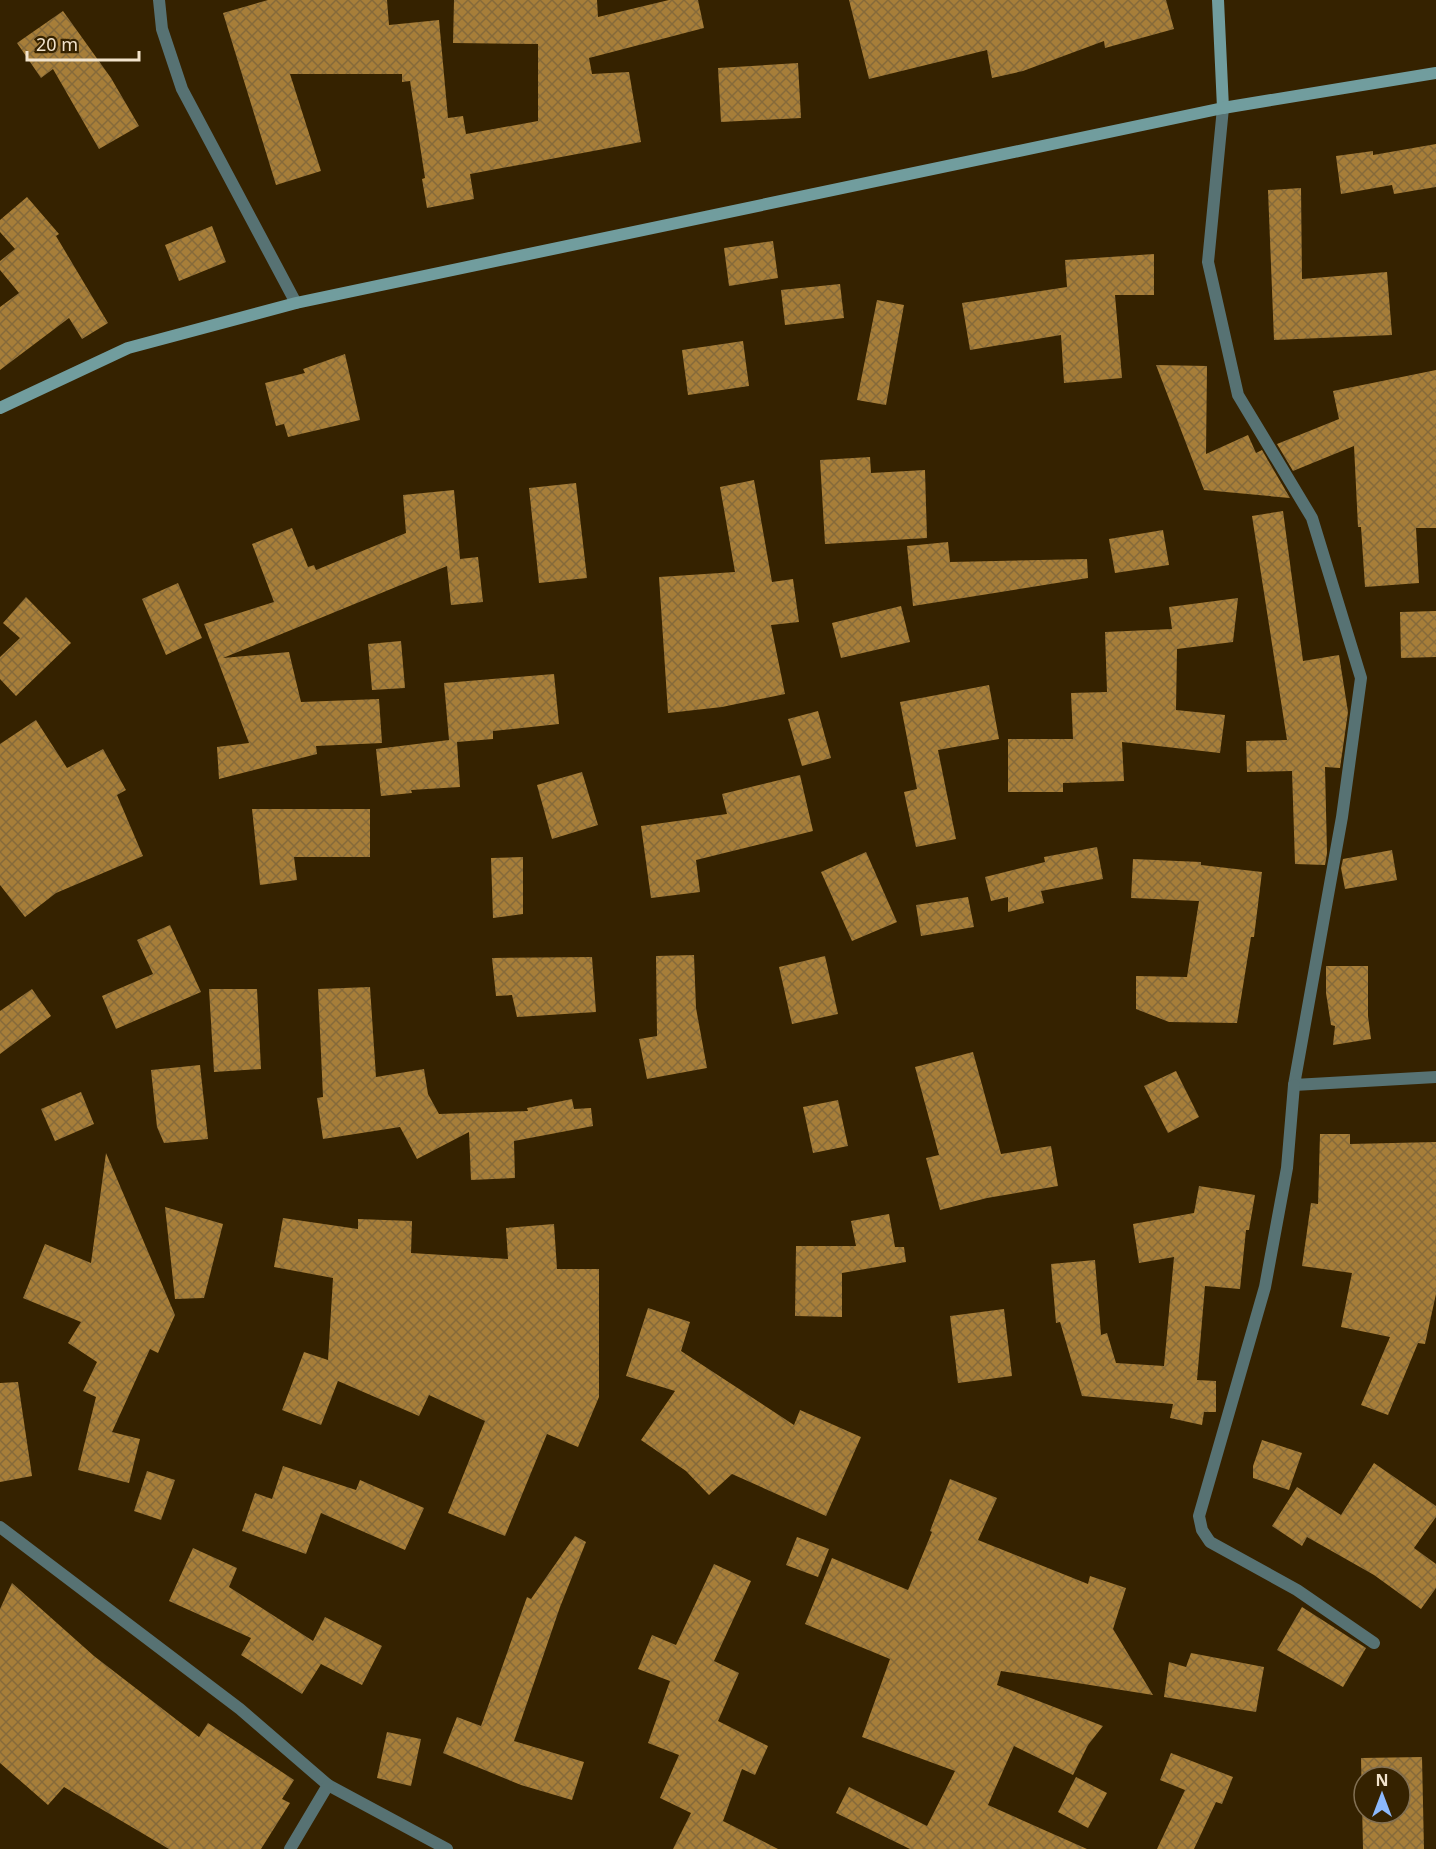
<svg xmlns="http://www.w3.org/2000/svg" width="1436" height="1849" viewBox="0 0 1436 1849" font-family="'Noto Sans',sans-serif">
  <style>
    .building { fill: url(#building-cross-hatch); fill-rule: evenodd }
    .lines { fill: none; stroke-linecap: round; stroke-linejoin: round }
    .street { stroke: #577273; stroke-width: 12 }
    .secondary { stroke: #719d9e; stroke-width: 12 }
  </style>
  <defs>
    <pattern id="building-cross-hatch" width="8" height="8" patternUnits="userSpaceOnUse" patternTransform="scale(1.5)"><rect width="8" height="8" fill="#a77e39"/><path d="M0 0l8 8M0 8l8-8" fill="none" stroke="#866a3a"/></pattern>
  </defs>
  <rect width="100%" height="100%" fill="#352200"/>
  <g class="building">
    <path d="M268,0H387L389,25L439,20L448,118L463,116L466,134L538,121V44L453,43L454,0H597L598,17L669,0H698L704,28L589,58L592,74L629,72L641,142L470,174L474,199L427,208L422,179L425,178L410,81L402,82V74H290L321,171L276,185L223,13Z"/>
    <path d="M849,0H1166L1174,29L1105,48L1104,41L1023,71L992,78L987,50L869,79Z"/>
    <path d="M63,11L111,78L139,126L99,149L53,69L41,78L17,43Z"/>
    <path d="M798,63L801,118L721,122L718,68Z"/>
    <path d="M1436,144V187L1394,194L1392,185L1341,194L1336,156L1373,151V155Z"/>
    <path d="M1301,188L1302,279L1387,272L1392,335L1274,340L1268,190Z"/>
    <path d="M27,197L59,234L56,236L108,323L82,339L69,318L0,370V307L19,293L0,270V261L15,249L0,232V220Z"/>
    <path d="M212,226L226,262L179,281L165,245Z"/>
    <path d="M773,241L778,278L729,286L724,248Z"/>
    <path d="M1154,254V295H1115L1122,378L1064,383L1061,335L970,350L962,303L1067,287L1065,260Z"/>
    <path d="M840,284L844,318L785,325L781,290Z"/>
    <path d="M877,300L904,305L886,405L857,400Z"/>
    <path d="M743,341L749,386L688,395L682,350Z"/>
    <path d="M345,354L360,420L288,437L284,424L276,426L265,383L305,373L303,369Z"/>
    <path d="M1156,365L1207,366L1206,454L1248,435L1256,453L1262,450L1290,498L1204,490Z"/>
    <path d="M1436,370V528H1416L1419,583L1365,587L1361,527H1358L1354,446L1293,471L1277,444L1339,419L1333,391Z"/>
    <path d="M870,457L871,473L925,470L927,538L825,544L820,460Z"/>
    <path d="M754,480L772,582L793,579L799,622L771,625L785,694L722,707L668,713L659,577L735,572L720,487Z"/>
    <path d="M576,483L587,578L539,583L529,488Z"/>
    <path d="M454,490L460,559L478,557L483,602L451,605L447,566L223,658L289,652L301,702L379,699L382,743L316,746L317,754L219,779L217,747L249,743L204,624L274,602L252,544L292,528L308,567L314,565L316,570L406,533L403,495Z"/>
    <path d="M1283,511L1303,661L1339,655L1348,712L1340,768L1325,767L1327,853L1325,865L1295,864L1292,771L1247,772L1246,741L1287,740L1252,516Z"/>
    <path d="M1163,530L1169,565L1115,573L1109,539Z"/>
    <path d="M948,542L950,562L1087,559L1088,578L913,606L907,546Z"/>
    <path d="M178,583L202,638L166,655L142,599Z"/>
    <path d="M26,597L71,643L16,696L0,679V657L20,638L3,623Z"/>
    <path d="M1238,598L1233,642L1177,649L1176,710L1225,715L1220,753L1122,742L1124,781L1063,783V792H1008V739H1073L1071,693L1107,692L1105,632L1172,629L1169,607Z"/>
    <path d="M901,606L910,642L841,658L832,623Z"/>
    <path d="M1436,611V657L1401,658L1400,612Z"/>
    <path d="M401,641L405,688L372,690L368,644Z"/>
    <path d="M554,674L559,724L493,731V739L457,742L460,787L411,790L412,793L381,796L376,749L449,740L444,683Z"/>
    <path d="M989,685L999,739L938,750L956,839L916,847L904,792L917,789L900,702Z"/>
    <path d="M818,711L831,758L802,766L788,719Z"/>
    <path d="M36,720L67,768L103,749L126,790L117,795L143,856L56,893L25,917L0,885V744Z"/>
    <path d="M582,772L598,825L552,839L537,785Z"/>
    <path d="M800,775L813,831L696,860L700,892L651,898L641,826L727,814L722,794Z"/>
    <path d="M252,809H370V857H294L297,880L260,885Z"/>
    <path d="M1097,847L1103,879L1041,891L1044,903L1008,912V897L991,901L985,877L1045,862L1044,857Z"/>
    <path d="M1392,850L1397,880L1345,889L1341,868L1343,859Z"/>
    <path d="M866,852L897,922L852,941L821,872Z"/>
    <path d="M523,857V914L493,918L491,858Z"/>
    <path d="M1133,859L1201,862V865L1262,872L1254,937H1251L1237,1023L1169,1022L1136,1009V976L1187,977L1199,901L1131,898Z"/>
    <path d="M968,897L974,927L921,936L916,905Z"/>
    <path d="M170,925L201,992L116,1029L102,996L153,974L137,940Z"/>
    <path d="M694,955L696,1008L707,1068L647,1079L639,1039L657,1036L656,956Z"/>
    <path d="M825,956L838,1014L792,1024L779,967Z"/>
    <path d="M592,957L596,1012L517,1017L512,995L496,996L492,958Z"/>
    <path d="M1326,966H1368V1016L1371,1039L1333,1045L1335,1026L1331,1025L1326,993Z"/>
    <path d="M370,987L376,1077L424,1069L428,1094L439,1114L528,1111L527,1108L572,1099L574,1109L591,1108L593,1126L514,1141L515,1178L471,1180L469,1132L417,1159L400,1127L323,1139L317,1098L323,1097L318,989Z"/>
    <path d="M32,989L51,1016L0,1054V1011Z"/>
    <path d="M209,989H257L261,1069L214,1072Z"/>
    <path d="M973,1052L1001,1154L1051,1146L1058,1186L987,1198L940,1210L926,1158L939,1155L915,1067Z"/>
    <path d="M200,1065L208,1139L164,1143L157,1127L151,1070Z"/>
    <path d="M1176,1071L1199,1117L1168,1133L1144,1086Z"/>
    <path d="M81,1092L94,1124L55,1141L41,1109Z"/>
    <path d="M838,1100L848,1146L813,1153L803,1107Z"/>
    <path d="M1320,1134H1350V1144L1436,1142V1294L1425,1344L1418,1343L1388,1415L1361,1405L1390,1337L1341,1327L1352,1273L1302,1266L1311,1203L1318,1204Z"/>
    <path d="M106,1153L175,1315L158,1353L150,1349L112,1432L140,1439L129,1483L78,1470L96,1397L83,1391L97,1362L68,1343L81,1322L23,1298L45,1244L91,1263Z"/>
    <path d="M1199,1186L1255,1195L1249,1230H1246L1240,1289L1205,1286L1197,1380L1216,1381V1412H1204L1202,1425L1170,1418L1173,1404L1082,1396L1060,1322L1056,1323L1051,1264L1095,1260L1101,1335L1107,1333L1116,1363L1164,1366L1174,1257L1139,1263L1133,1224L1194,1213Z"/>
    <path d="M165,1207L223,1224L204,1298L175,1299Z"/>
    <path d="M889,1214L895,1247H904L906,1262L842,1273V1317L795,1316L796,1246H856L851,1221Z"/>
    <path d="M283,1218L358,1229V1219L412,1221L411,1253L508,1259L506,1228L554,1224L557,1269H599V1397L578,1447L547,1434L505,1536L448,1513L485,1421L429,1395L419,1416L338,1381L321,1425L282,1410L304,1352L328,1360L333,1278L274,1267Z"/>
    <path d="M648,1308L690,1322L681,1351L794,1425L800,1410L861,1437L826,1516L732,1474L709,1495L686,1471L641,1440L675,1391L626,1376Z"/>
    <path d="M1004,1309L1012,1376L958,1383L950,1316Z"/>
    <path d="M18,1382L32,1476L0,1482V1383Z"/>
    <path d="M1262,1440L1302,1453L1289,1490L1253,1478V1466Z"/>
    <path d="M1374,1463L1436,1506V1517L1414,1548L1436,1564V1588L1421,1609L1374,1575L1307,1537L1302,1546L1272,1526L1297,1487L1341,1515Z"/>
    <path d="M283,1466L356,1490L360,1480L424,1508L405,1550L321,1513L306,1554L242,1531L255,1493L272,1499Z"/>
    <path d="M147,1471L175,1480L161,1520L134,1511Z"/>
    <path d="M950,1479L997,1498L978,1540L1088,1584L1090,1576L1126,1588L1113,1629L1153,1695L1001,1671L997,1685L1103,1726L1088,1745L1073,1775L1014,1746L988,1805L1087,1849H910L836,1813L849,1787L927,1826L955,1771L862,1737L890,1659L805,1624L832,1558L908,1590L932,1532L930,1531Z"/>
    <path d="M575,1536L586,1542L560,1607L514,1741L584,1762L572,1800L521,1785L443,1753L457,1717L481,1726L527,1597L531,1599Z"/>
    <path d="M797,1537L829,1549L818,1577L786,1565Z"/>
    <path d="M193,1548L237,1568L229,1587L313,1641L325,1617L382,1646L362,1685L321,1664L302,1694L241,1655L251,1638L169,1601Z"/>
    <path d="M714,1564L751,1581L714,1661L739,1673L718,1721L768,1746L755,1775L742,1769L723,1821L778,1849H673L691,1813L660,1798L679,1755L648,1743L670,1681L638,1669L652,1635L676,1645Z"/>
    <path d="M12,1583L94,1656L199,1737L208,1723L294,1780L282,1799L290,1803L261,1849H169L64,1787L48,1805L0,1763V1609Z"/>
    <path d="M1302,1607L1366,1648L1343,1687L1277,1650Z"/>
    <path d="M1191,1653L1264,1667L1256,1712L1164,1697L1169,1662L1186,1667Z"/>
    <path d="M387,1732L421,1739L411,1786L377,1778Z"/>
    <path d="M1171,1753L1233,1777L1222,1804L1216,1802L1194,1849H1157L1185,1790L1160,1780Z"/>
    <path d="M1422,1757L1424,1849H1363L1361,1758ZM1364,1777H1400V1813H1364Z"/>
    <path d="M1076,1777L1107,1793L1088,1828L1058,1812Z"/>
  </g>
  <g class="lines">
    <g class="street">
      <path d="M159,0L162,29L182,89L296,303"/>
      <path d="M1223,108L1208,262L1238,395L1312,518L1361,678L1342,817L1294,1085L1436,1077"/>
      <path d="M1294,1085L1287,1168L1265,1287L1199,1516L1202,1530L1210,1542L1297,1590L1374,1643"/>
      <path d="M0,1527L240,1709L328,1785L447,1849"/>
      <path d="M290,1849L328,1785"/>
    </g>
    <g class="secondary">
      <path d="M1218,0L1223,108"/>
      <path d="M0,408L128,348L296,303L1223,108L1436,73"/>
    </g>
  </g>
  <g transform="translate(1382 1795)"><circle r="28" fill="#352200" stroke="#816f52" stroke-width="1.5"/>
  <path d="M0-4.5L10 22L0 15L-10 22Z" fill="#8cb9fc"/>
  <text y="-9" font-size="16" font-weight="bold" text-anchor="middle" fill="#f2e3cc">N</text>
  </g>
  <path d="M27 51v9h112v-9" fill="none" stroke="#f2e3cc" stroke-width="3"/>
  <text x="36" y="51" font-size="18" fill="#f2e3cc" stroke="#352200" stroke-width="4.5" paint-order="stroke">20 m</text>
</svg>
